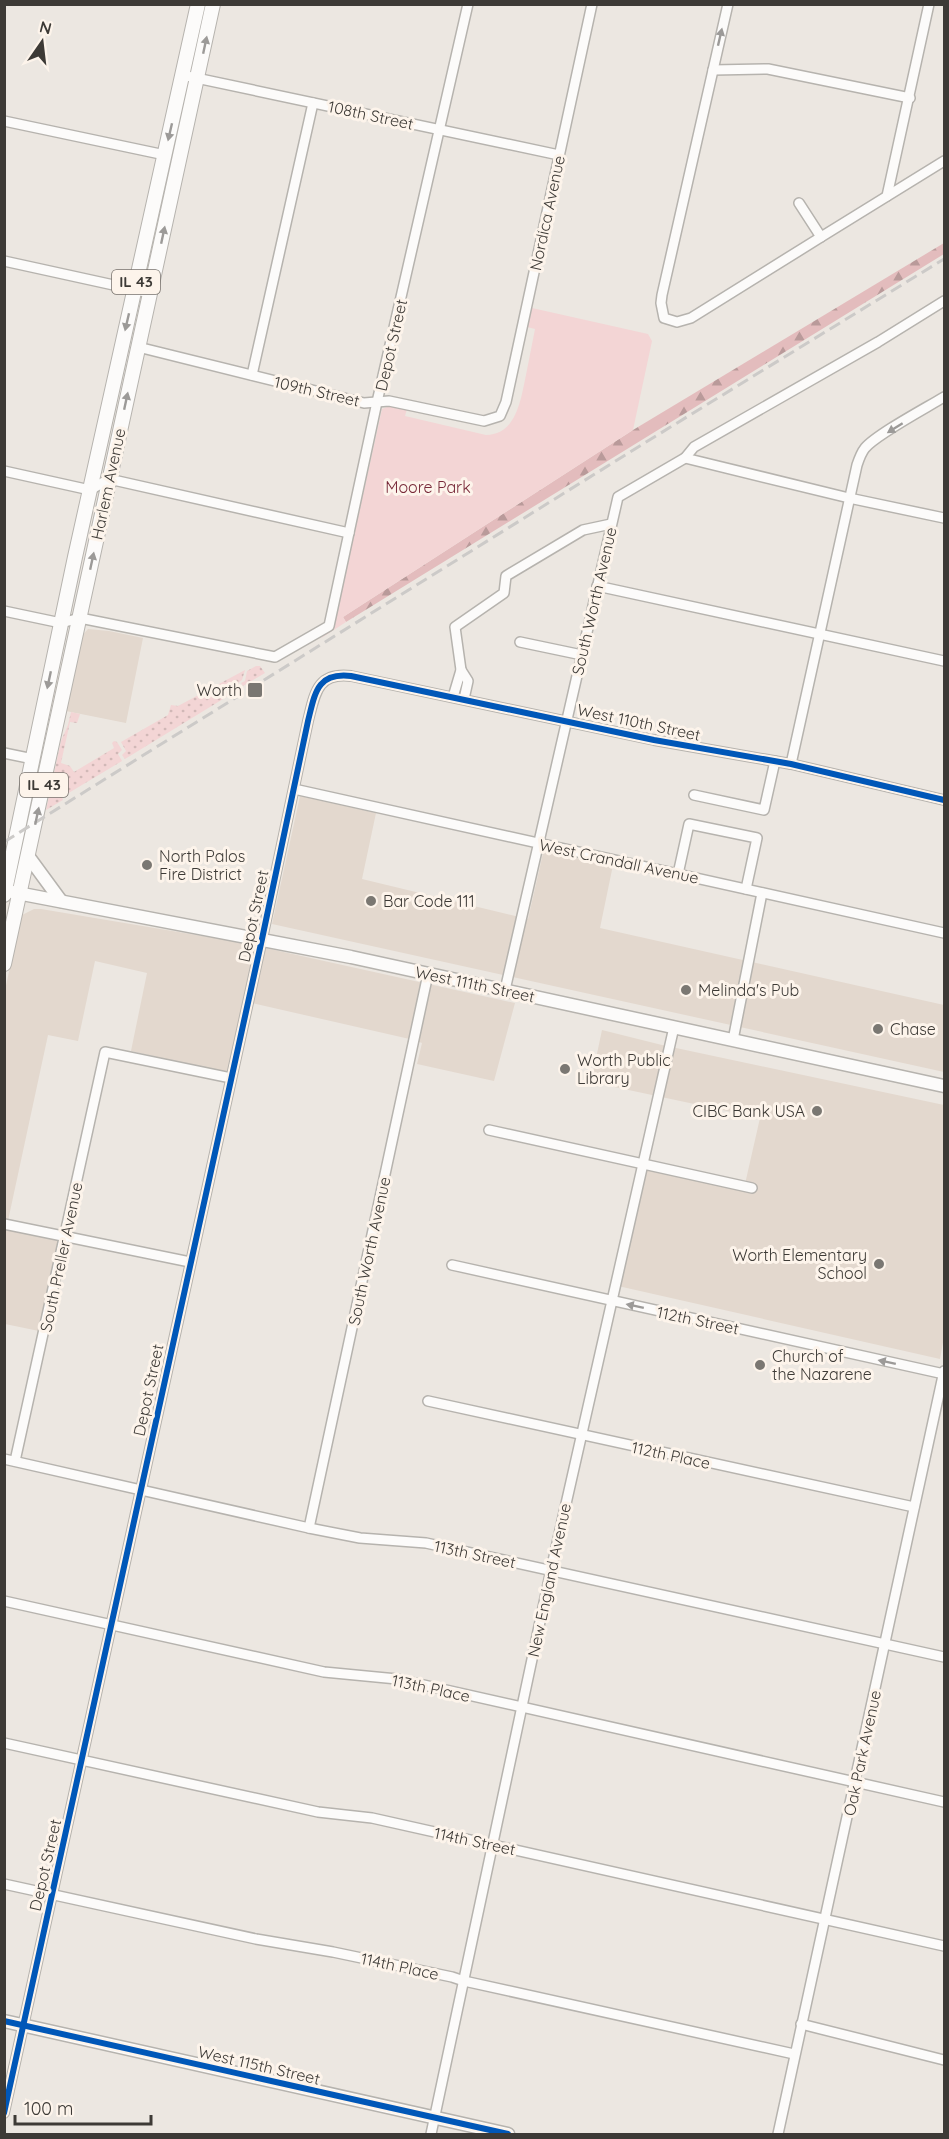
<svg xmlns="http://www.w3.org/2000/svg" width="949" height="2139" viewBox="0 0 949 2139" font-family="Quicksand,sans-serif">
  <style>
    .built { fill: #e3d8ce }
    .grass { fill: url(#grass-dots) }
    .forest { fill: url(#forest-firs) }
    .park { fill: #f3d5d5 }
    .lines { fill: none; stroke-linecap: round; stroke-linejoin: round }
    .street-casing { stroke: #b6b3ae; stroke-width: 12 }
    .secondary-casing { stroke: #b6b3ae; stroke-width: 15 }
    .primary-casing { stroke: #b6b3ae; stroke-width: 16 }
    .street { stroke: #fcfbfa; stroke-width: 9 }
    .secondary { stroke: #fcfbfa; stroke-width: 12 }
    .primary { stroke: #fcfbfa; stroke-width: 14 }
    .rail { stroke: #cccac8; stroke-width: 3; stroke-dasharray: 12 6; stroke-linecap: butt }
    .cycleway-casing { stroke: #fdf4eb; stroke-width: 10 }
    .cycleway { stroke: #0057b8; stroke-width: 6 }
    .oneway { fill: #9c9a98 }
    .poi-dot { fill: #7a7772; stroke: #fdf4eb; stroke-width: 2 }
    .labels { text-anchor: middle; stroke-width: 6; stroke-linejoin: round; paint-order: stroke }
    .shield { fill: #fdf4eb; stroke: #77726c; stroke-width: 1.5 }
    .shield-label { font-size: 15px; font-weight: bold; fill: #3d3a36 }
    .street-label { font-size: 16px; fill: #3d3a36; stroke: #fdf4eb }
    .park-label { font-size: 16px; fill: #782939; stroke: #fdf4eb }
    .poi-label { font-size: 16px; fill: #3d3a36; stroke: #fdf4eb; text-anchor: start }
  </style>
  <defs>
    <pattern id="grass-dots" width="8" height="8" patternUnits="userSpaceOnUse" patternTransform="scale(1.5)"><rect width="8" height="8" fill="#f3d5d5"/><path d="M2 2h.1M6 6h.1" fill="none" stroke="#d1b8b7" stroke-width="1.8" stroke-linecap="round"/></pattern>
    <pattern id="forest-firs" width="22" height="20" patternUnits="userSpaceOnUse" patternTransform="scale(1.5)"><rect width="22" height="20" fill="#e3bcbd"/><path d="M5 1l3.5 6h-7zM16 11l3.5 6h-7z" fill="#b99a9a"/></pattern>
  </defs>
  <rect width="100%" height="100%" fill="#ece7e1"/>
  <g class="built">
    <path d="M88,629L109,631L143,638L126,723L66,711L81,637Z"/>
    <path d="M300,796L376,813L362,879L528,919L544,849L613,865L600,928L944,1005V1072L272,924Z"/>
    <path d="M34,909H41L238,942L515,1003L494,1081L417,1064L422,1043L414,1040L243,1001L228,1073L131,1051L147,973L95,961L78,1041L48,1035L6,1230L60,1240L39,1331L5,1324V990L20,921L22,915Z"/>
    <path d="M602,1030L662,1045L944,1105V1337L940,1359L618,1286L647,1162L745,1184L760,1118L591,1082Z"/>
  </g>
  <g class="grass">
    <path d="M256,666H260L265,673L243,686L241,683L245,681L247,671Z"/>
    <path d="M245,670L242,680L238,683L241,688L125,759L122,755L126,751L121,742L168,715L171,705L178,706Z"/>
    <path d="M71,712L80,714L77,723L70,722L61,763L70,766L74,772L114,748L112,743L114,741L117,742L122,750L118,754L122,761L62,797L63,800L46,810L61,741L68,725Z"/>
  </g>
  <path class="forest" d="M944,243V254L346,622L343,617L633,430Z"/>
  <path class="park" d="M532,308L648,334L652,341L633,430L343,617L346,622L320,639L328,632L336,617L382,409L389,406L407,409L405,416L486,435C517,435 521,398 526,375C529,360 532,344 535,329L527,327Z"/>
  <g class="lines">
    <g class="street-casing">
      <g id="street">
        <path d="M728,4L662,295L661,303L664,318L677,322L691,318L821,237"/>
        <path d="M713,70L768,69L910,98"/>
        <path d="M182,75L559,155"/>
        <path d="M4,121L165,155"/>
        <path d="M887,196L929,4"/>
        <path d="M799,203L821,237L944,161"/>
        <path d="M4,261L150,293"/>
        <path d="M138,347L364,403L389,401L484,421L500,416L506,402L592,4"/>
        <path d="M252,375L313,103"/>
        <path d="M685,458L849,498L944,518"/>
        <path d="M4,471L90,490L109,479L349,533"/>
        <path d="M597,586L944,661"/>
        <path d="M4,611L61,623L80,618L275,657L329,626L377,402L468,4"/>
        <path d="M520,642L582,655"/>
        <path d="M461,670L468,681L464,699"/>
        <path d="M453,697L461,670L455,627L504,593L506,576L583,530L611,524"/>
        <path d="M4,753L33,759"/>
        <path d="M791,764L857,465C859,459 861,453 865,448C877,434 926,408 944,397"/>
        <path d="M294,789L944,933"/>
        <path d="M694,795L764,810L775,761"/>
        <path d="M678,874L689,824L757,838L746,889"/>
        <path d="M505,990L618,497L685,458L694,447L878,342L944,301"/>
        <path d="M733,1040L762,893"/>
        <path d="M489,1130L752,1188"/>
        <path d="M4,1224L190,1262"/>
        <path d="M452,1265L944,1374"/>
        <path d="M428,1401L914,1507"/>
        <path d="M4,1459L309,1528L360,1538L426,1543L944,1657"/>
        <path d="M15,1461L105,1052L231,1078"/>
        <path d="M309,1528L428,974"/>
        <path d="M4,1601L324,1672L397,1679L944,1802"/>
        <path d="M4,1743L318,1812L372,1818L944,1946"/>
        <path d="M4,1884L256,1939L333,1952L452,1977L464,1981L794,2054"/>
        <path d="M801,2024L944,2060"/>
        <path d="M4,2113L262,939L308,721C315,693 317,672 351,676L654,740L791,764L944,800"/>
        <path d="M431,2134L551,1570L674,1027"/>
        <path d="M778,2134L944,1371"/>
      </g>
    </g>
    <g class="secondary-casing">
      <g id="secondary">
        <path d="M28,856L61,901"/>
        <path d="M12,892L351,957L944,1086"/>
        <path d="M4,2021L508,2134"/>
      </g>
    </g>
    <g class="primary-casing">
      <g id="primary">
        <path d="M4,895L75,557L198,4"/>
        <path d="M4,964L213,4"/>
      </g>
    </g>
    <use href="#street" class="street"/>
    <use href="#secondary" class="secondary"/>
    <use href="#primary" class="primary"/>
    <path class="rail" d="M4,842L651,439L944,259"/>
    <g class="cycleway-casing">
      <g id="cycleway">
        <path d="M4,2021L508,2134"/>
        <path d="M4,2113L262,939L308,721C315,693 317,672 351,676L654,740L791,764L944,800"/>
      </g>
    </g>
    <use href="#cycleway" class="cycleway"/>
  </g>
  <defs><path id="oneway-solid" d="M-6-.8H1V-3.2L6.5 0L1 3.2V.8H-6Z" transform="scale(1.5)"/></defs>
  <g class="oneway">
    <use href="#oneway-solid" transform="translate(720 37) rotate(-77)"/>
    <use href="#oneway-solid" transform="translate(205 45) rotate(-78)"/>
    <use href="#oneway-solid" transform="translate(170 132) rotate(103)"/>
    <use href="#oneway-solid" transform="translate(163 235) rotate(-78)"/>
    <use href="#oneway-solid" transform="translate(127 322) rotate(103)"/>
    <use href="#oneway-solid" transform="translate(126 401) rotate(-78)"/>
    <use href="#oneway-solid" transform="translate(895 428) rotate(148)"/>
    <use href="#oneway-solid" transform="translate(92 561) rotate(-78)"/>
    <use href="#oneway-solid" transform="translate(49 680) rotate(102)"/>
    <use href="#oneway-solid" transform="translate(37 816) rotate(-78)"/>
    <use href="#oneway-solid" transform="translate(635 1306) rotate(-168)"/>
    <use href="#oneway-solid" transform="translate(887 1362) rotate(-168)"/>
  </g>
  <g class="poi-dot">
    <rect x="247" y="682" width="16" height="16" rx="3"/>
    <circle cx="147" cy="865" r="6"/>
    <circle cx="371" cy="901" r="6"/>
    <circle cx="686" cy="990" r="6"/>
    <circle cx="878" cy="1029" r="6"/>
    <circle cx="565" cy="1069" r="6"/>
    <circle cx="817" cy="1111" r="6"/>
    <circle cx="879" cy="1264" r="6"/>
    <circle cx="760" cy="1365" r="6"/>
  </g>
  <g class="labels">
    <g class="shield">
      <rect x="112" y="270" width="48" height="24" rx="4.5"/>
      <rect x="20" y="773" width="48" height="24" rx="4.5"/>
    </g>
    <g class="shield-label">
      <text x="136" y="287">IL 43</text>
      <text x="44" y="790">IL 43</text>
    </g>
    <g class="street-label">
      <text transform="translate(371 115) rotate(12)" y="6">108th Street</text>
      <text transform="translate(547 213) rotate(-78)" y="6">Nordica Avenue</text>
      <text transform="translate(391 345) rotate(-77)" y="6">Depot Street</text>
      <text transform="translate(317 391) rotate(13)" y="6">109th Street</text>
      <text transform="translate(108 484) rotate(-78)" y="6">Harlem Avenue</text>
      <text transform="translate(594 601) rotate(-77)" y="6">South Worth Avenue</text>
      <text transform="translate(639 722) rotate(12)" y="6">West 110th Street</text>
      <text transform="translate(619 861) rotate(12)" y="6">West Crandall Avenue</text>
      <text transform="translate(253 916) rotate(-78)" y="6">Depot Street</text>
      <text transform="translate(475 984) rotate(12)" y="6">West 111th Street</text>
      <text transform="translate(369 1251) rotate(-78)" y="6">South Worth Avenue</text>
      <text transform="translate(61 1257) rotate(-78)" y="6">South Preller Avenue</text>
      <text transform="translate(698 1320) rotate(12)" y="6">112th Street</text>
      <text transform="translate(148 1390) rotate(-78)" y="6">Depot Street</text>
      <text transform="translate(671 1455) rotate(12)" y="6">112th Place</text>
      <text transform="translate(475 1554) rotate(12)" y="6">113th Street</text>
      <text transform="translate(549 1580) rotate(-78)" y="6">New England Avenue</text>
      <text transform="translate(431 1688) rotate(12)" y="6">113th Place</text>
      <text transform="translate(862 1753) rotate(-78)" y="6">Oak Park Avenue</text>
      <text transform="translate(475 1841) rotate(12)" y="6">114th Street</text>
      <text transform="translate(45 1865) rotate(-77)" y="6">Depot Street</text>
      <text transform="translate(400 1966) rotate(12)" y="6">114th Place</text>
      <text transform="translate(259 2065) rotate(13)" y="6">West 115th Street</text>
    </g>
    <g class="park-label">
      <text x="428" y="493">Moore Park</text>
    </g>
    <g class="poi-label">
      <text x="242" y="696" text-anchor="end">Worth</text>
      <text x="159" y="862">North Palos<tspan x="159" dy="18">Fire District</tspan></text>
      <text x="383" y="907">Bar Code 111</text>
      <text x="698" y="996">Melinda's Pub</text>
      <text x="890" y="1035">Chase</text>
      <text x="577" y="1066">Worth Public<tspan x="577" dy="18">Library</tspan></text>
      <text x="805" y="1117" text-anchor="end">CIBC Bank USA</text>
      <text x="867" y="1261" text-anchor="end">Worth Elementary<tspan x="867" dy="18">School</tspan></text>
      <text x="772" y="1362">Church of<tspan x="772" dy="18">the Nazarene</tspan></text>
    </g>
  </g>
  <rect width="949" height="2139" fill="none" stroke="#3d3a36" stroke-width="12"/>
  <g transform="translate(42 42) rotate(14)" stroke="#fdf4eb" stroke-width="4.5" paint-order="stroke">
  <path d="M0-4.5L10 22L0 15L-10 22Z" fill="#3d3a36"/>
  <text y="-9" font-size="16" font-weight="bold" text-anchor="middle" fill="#3d3a36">N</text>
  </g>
  <path d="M15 2115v9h136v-9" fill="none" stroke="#3d3a36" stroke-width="3"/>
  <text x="24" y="2115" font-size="18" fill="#3d3a36" stroke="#fdf4eb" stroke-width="4.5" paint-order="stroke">100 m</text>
</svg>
